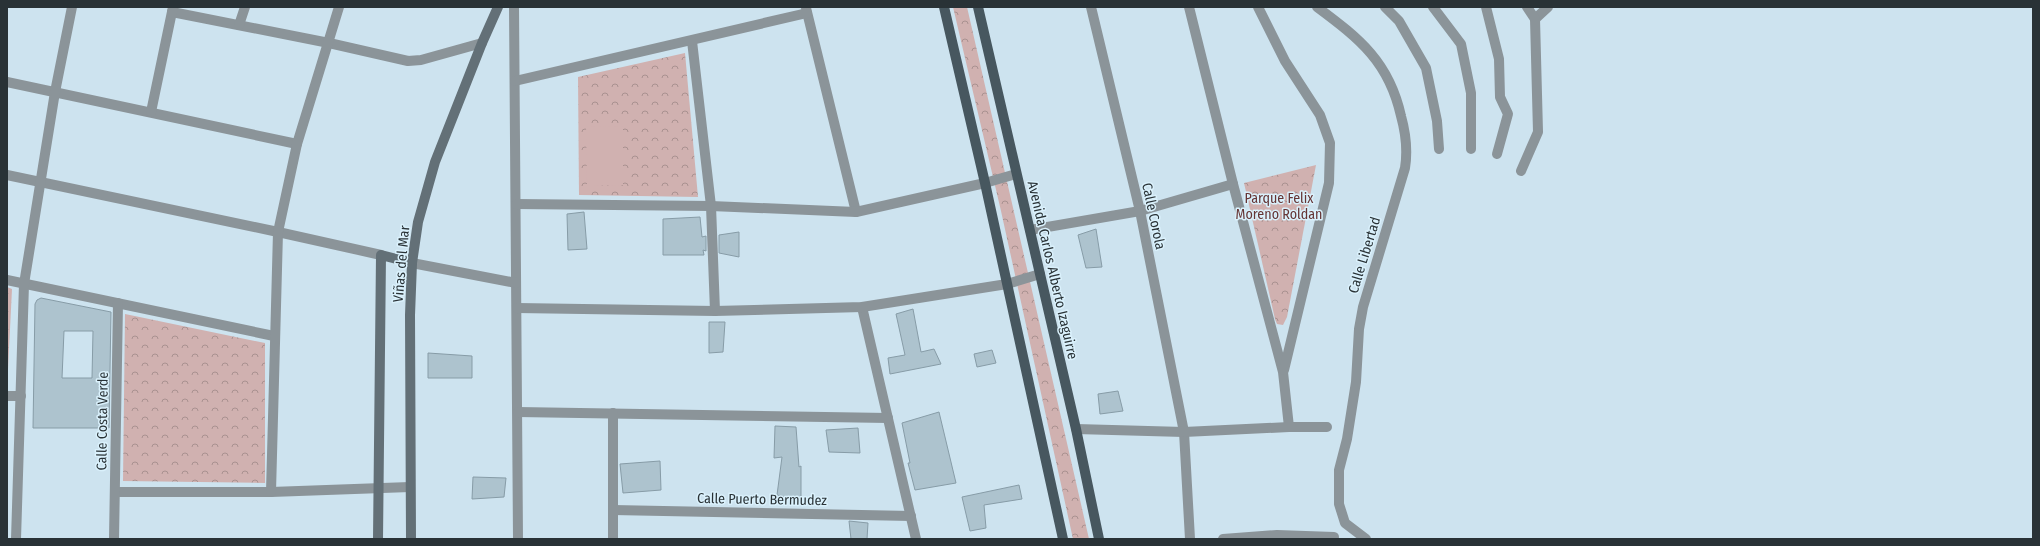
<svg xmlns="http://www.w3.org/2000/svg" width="2040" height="546" viewBox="0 0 2040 546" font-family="'Fira Sans Condensed',sans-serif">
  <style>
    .park { fill: url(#park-crowns) }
    .garden { fill: #d0b1b0 }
    .building { fill: #adc3ce; stroke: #879ca7; fill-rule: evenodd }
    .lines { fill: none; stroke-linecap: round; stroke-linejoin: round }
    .street { stroke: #8b9499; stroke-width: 10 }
    .secondary { stroke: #637077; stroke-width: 10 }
    .primary { stroke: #47575f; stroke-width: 10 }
    .labels { text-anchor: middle; stroke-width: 3; stroke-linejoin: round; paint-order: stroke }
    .park-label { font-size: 14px; fill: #653434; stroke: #daf1fc }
    .street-label { font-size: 14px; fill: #293236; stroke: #daf1fc }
  </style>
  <defs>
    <pattern id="park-crowns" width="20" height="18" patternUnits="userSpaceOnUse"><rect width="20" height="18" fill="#d0b1b0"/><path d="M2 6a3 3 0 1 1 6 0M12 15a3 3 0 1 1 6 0" fill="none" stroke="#a99190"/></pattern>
  </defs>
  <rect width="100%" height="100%" fill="#cde3ef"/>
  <g class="park">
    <path d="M953,7H967L1089,539H1073L1001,211Z"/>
    <path d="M685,53L698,197L579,195L578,77Z"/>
    <path d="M1316,165L1287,317L1283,325L1277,324L1275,319L1244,183Z"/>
    <path d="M7,287L12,289L7,389Z"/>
    <path d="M125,314L265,343V483L123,481Z"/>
  </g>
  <path class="garden" d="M623,126V185L587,186L586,127Z"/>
  <g class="building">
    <path d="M584,212L587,249L568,250L567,214Z"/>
    <path d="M700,217L702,237L706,236V251L703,250L704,255H663V219Z"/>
    <path d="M1096,229L1102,267L1086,268L1078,235Z"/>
    <path d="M739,232V257L719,253V235Z"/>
    <path d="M41,298L111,312L109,428H33L35,304L37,300ZM64,331H93L92,378H62Z"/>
    <path d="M913,309L921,352L934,349L941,364L890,374L888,358L905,355L896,314Z"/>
    <path d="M709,322H725L723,352L709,353Z"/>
    <path d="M992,350L996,363L977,367L974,354Z"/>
    <path d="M428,353L472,356V378H428Z"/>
    <path d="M1118,391L1123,411L1100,414L1098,394Z"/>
    <path d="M939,412L956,483L915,490L908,463H910L902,423Z"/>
    <path d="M775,426L796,427L799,467L801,466V501L777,495L782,457L774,458Z"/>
    <path d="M858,428L860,453L829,452L826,430Z"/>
    <path d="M660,461L661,490L623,493L620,464Z"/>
    <path d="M473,477L506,478L504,497L472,499Z"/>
    <path d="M1019,485L1022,499L984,505L986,528L970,531L962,497Z"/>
    <path d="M849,521L868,523L867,539H851Z"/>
  </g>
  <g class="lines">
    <g class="street">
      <path d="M514,7L518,539"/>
      <path d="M1091,7L1140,211L1184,432L1190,539"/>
      <path d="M1189,7L1233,184L1283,372L1289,427"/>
      <path d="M1258,7L1285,61L1320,115L1330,143L1329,183L1284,370"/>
      <path d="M1317,7C1360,39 1389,62 1401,116C1406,134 1408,149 1405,168L1363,307L1359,329L1356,382L1347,439L1339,470V504L1345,523L1366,539"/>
      <path d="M1385,7L1399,21L1426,68L1437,121L1439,149"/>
      <path d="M1433,7L1461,44L1471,93V149"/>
      <path d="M1486,7L1499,59L1500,97L1508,114L1497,154"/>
      <path d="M806,8L856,212"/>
      <path d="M172,12L329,43L408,61L421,60L482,43"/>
      <path d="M1535,19L1548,7"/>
      <path d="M239,25L245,7"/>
      <path d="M692,41L711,206L715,311"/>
      <path d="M515,81L807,13"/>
      <path d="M7,82L297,144"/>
      <path d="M151,112L173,7"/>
      <path d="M1521,171L1538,132L1535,19L1527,7"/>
      <path d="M7,175L278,232L381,255"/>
      <path d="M516,204L711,206L856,212L985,183L1016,174"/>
      <path d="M1030,230L1140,211L1233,184"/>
      <path d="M412,263L516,283"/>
      <path d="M7,280L274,336"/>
      <path d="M862,307L916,539"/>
      <path d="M517,308L715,311L862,307L1007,284L1040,274"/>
      <path d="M7,396H21"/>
      <path d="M518,412L888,418"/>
      <path d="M1076,429L1184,432L1289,427H1327"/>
      <path d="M115,492H271L410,487"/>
      <path d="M271,492L278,232L297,144L339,7"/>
      <path d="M613,510L911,516"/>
      <path d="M16,539L24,284L55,92L72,7"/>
      <path d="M114,539L118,303"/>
      <path d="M613,539V413"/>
      <path d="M1223,539L1277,535L1334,537"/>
    </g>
    <g class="secondary">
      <path d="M378,539L381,255L412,263"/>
      <path d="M411,539L410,315L412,263L418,222L435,162L482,43L498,7"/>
    </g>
    <g class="primary">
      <path d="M944,7L985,183L1063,539"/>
      <path d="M978,7L1076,429L1099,539"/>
    </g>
  </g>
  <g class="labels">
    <g class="park-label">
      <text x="1279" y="203">Parque Felix<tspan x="1279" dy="16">Moreno Roldan</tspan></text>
    </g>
    <g class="street-label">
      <text transform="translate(1154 216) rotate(78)" y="5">Calle Corola</text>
      <text transform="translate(1364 255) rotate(-73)" y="5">Calle Libertad</text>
      <text transform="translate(401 264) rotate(-85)" y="5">Viñas del Mar</text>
      <text transform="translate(1053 270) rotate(77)" y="5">Avenida Carlos Alberto Izaguirre</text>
      <text transform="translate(102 421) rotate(-89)" y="5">Calle Costa Verde</text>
      <text transform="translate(762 499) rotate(1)" y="5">Calle Puerto Bermudez</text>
    </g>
  </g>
  <rect width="2040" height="546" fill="none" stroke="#293236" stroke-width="16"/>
</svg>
